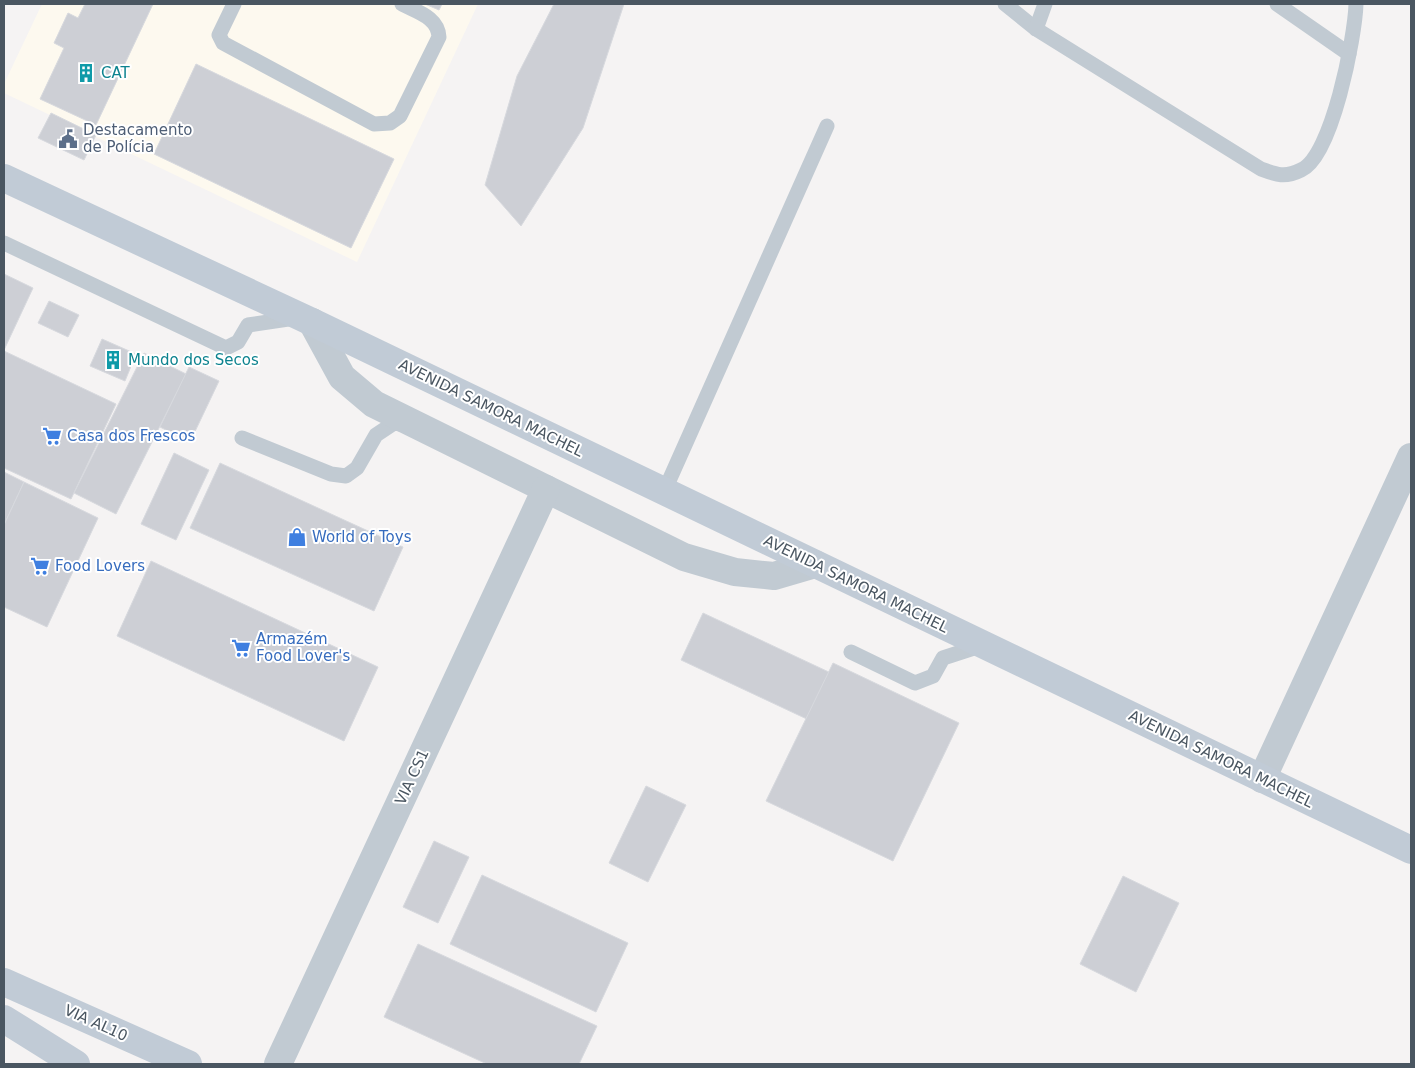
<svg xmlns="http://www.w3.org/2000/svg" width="1415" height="1068" viewBox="0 0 1415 1068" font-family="'DejaVu Sans',sans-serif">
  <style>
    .commercial { fill: #fdf9ef }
    .building { fill: #cdcfd5; stroke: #d7d9de }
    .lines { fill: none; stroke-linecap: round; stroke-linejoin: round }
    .lane { stroke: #c1cad2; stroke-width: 15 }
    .street { stroke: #c1cad2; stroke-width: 28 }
    .secondary { stroke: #c1cbd6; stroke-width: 28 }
    .labels { text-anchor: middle; stroke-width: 4; stroke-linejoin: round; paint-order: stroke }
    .culture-label { font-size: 15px; fill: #0d838f; stroke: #fff; text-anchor: start }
    .service-label { font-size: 15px; fill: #4e5e75; stroke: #fff; text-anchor: start }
    .street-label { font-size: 15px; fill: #4a5661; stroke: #fff }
    .shop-label { font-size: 15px; fill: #366cbe; stroke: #fff; text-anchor: start }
  </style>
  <rect width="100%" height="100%" fill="#f5f3f3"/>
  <path class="commercial" d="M42,4H478L357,262L4,93V84Z"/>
  <g class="building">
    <path d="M85,4H153L96,125L40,99L64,48L54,43L68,13L78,18Z"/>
    <path d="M425,4H442L439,10Z"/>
    <path d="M554,4H624L583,128L521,226L485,185L517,76Z"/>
    <path d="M196,64L394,159L351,248L154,154Z"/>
    <path d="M51,113L96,135L84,160L38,138Z"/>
    <path d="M4,274L33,288L4,350Z"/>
    <path d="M49,301L79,315L68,337L38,323Z"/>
    <path d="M102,339L136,354L125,381L90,366Z"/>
    <path d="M4,351L116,404L71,499L4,468Z"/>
    <path d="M144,353L186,374L116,514L74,493Z"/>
    <path d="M189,367L219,381L190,442L160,427Z"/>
    <path d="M174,453L209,470L176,540L141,524Z"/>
    <path d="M220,463L403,547L374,611L190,528Z"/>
    <path d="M4,472L24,482L4,525Z"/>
    <path d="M24,482L98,518L47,627L4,607V525Z"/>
    <path d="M151,561L378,667L344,741L117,636Z"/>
    <path d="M703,613L833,674L811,721L681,660Z"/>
    <path d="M833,663L959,723L893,861L766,801Z"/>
    <path d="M646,786L686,805L648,882L609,863Z"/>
    <path d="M434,841L469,857L438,923L403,907Z"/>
    <path d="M482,875L628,943L596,1012L450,944Z"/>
    <path d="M1123,876L1179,903L1136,992L1080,964Z"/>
    <path d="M418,944L597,1026L579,1064H487L384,1017Z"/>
  </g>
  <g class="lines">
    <g class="lane">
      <path d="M234,4L219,35L223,43L374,124L390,123L400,116L439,37C438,17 417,12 402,4"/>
      <path d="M1005,4L1036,29L1261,169C1277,175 1285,178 1301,170C1332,157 1355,37 1356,4"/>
      <path d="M1277,4L1349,54"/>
      <path d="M1036,29L1045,4"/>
      <path d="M4,243L226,348L238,342L248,325L295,318"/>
      <path d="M242,438L331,474L346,476L357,468L376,435L394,423L408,425"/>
      <path d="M664,492L827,126"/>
      <path d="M851,652L915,683L933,676L943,658L983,645"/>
    </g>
    <g class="street">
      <path d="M312,322L342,377L374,404L684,557L735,572L774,576L815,564"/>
      <path d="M1262,779L1411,457"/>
      <path d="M278,1064L546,489"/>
    </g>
    <g class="secondary">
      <path d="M4,178L312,322L1411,850"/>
      <path d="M4,982L188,1064"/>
      <path d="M4,1019L76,1064"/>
    </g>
  </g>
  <defs>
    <g id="building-bare" transform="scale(1.5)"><path d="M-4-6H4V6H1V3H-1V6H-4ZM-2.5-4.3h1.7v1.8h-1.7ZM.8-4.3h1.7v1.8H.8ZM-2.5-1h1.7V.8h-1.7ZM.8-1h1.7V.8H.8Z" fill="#0f9aa8" stroke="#fff" stroke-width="2.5" paint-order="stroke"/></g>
    <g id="civic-bare" transform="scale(1.5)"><path d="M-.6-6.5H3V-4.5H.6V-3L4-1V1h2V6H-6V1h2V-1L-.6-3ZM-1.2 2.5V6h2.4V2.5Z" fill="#5c6f8a" stroke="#fff" stroke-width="2.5" paint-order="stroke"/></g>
    <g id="supermarket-bare" transform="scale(1.5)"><path d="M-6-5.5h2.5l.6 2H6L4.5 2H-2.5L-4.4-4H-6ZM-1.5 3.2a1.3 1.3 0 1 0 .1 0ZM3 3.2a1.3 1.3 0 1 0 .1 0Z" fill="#3f7fe0" stroke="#fff" stroke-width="2.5" paint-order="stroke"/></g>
    <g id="shop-bare" transform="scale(1.5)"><path d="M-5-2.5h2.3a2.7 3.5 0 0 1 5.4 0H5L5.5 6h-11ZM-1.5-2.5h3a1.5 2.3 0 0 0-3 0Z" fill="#3f7fe0" stroke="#fff" stroke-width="2.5" paint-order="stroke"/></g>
  </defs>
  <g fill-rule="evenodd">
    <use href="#building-bare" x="86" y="73"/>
    <use href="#civic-bare" x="68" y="139"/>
    <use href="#building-bare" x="113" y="360"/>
    <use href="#supermarket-bare" x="52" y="436"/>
    <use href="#shop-bare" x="297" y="537"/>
    <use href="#supermarket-bare" x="40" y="566"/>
    <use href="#supermarket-bare" x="241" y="648"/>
  </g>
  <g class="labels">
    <g class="culture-label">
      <text x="101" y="78">CAT</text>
      <text x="128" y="365">Mundo dos Secos</text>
    </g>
    <g class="service-label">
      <text x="83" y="135">Destacamento<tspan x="83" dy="17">de Polícia</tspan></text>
    </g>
    <g class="street-label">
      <text transform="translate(491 408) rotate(26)" y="5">AVENIDA SAMORA MACHEL</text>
      <text transform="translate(856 584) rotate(26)" y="5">AVENIDA SAMORA MACHEL</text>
      <text transform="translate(1221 759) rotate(26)" y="5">AVENIDA SAMORA MACHEL</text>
      <text transform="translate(412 777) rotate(-65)" y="5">VIA CS1</text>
      <text transform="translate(96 1023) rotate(24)" y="5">VIA AL10</text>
    </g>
    <g class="shop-label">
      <text x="67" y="441">Casa dos Frescos</text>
      <text x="312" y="542">World of Toys</text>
      <text x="55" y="571">Food Lovers</text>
      <text x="256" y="644">Armazém<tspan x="256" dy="17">Food Lover's</tspan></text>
    </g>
  </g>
  <rect width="1415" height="1068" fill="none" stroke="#4a5661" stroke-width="10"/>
</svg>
